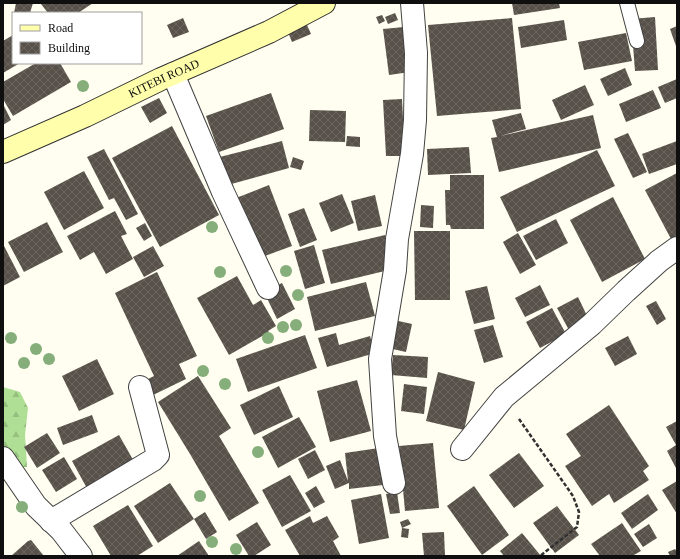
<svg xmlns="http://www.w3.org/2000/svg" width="680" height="559" viewBox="0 0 680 559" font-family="Georgia,serif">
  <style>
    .forest { fill: url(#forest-firs) }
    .building { fill: url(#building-cross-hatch) }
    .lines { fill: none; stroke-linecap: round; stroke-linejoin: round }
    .lane-casing { stroke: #424242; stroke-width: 16 }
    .street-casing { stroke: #424242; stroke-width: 24 }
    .secondary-casing { stroke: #313131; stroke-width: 24 }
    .path { stroke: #313131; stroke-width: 2.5; stroke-dasharray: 4 2; stroke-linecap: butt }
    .lane { stroke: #fff; stroke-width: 14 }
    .street { stroke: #fff; stroke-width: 22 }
    .secondary { stroke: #fffeab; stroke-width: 22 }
    .tree { fill: #85ae7a }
    .labels { text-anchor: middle; stroke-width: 4; stroke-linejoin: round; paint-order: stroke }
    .street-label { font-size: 12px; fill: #0f0f0f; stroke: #fff }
  </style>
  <defs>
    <pattern id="forest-firs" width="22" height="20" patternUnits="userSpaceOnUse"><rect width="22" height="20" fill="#afdf95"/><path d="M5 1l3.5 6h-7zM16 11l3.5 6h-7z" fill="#95be7f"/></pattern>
    <pattern id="building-cross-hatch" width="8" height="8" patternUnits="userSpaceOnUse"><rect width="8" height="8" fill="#58514a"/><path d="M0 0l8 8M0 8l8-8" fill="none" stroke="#6b6560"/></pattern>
  </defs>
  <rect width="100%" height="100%" fill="#fffef0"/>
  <path class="forest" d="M3,387L20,392L28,408L25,435L27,467L16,468L3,448Z"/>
  <g class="building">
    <path d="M16,3H33L30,13H14Z"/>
    <path d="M42,3H93L78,13H48L41,4Z"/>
    <path d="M512,3H559L560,8L514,15Z"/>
    <path d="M395,13L398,20L388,24L385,17Z"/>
    <path d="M382,15L385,21L379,24L376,17Z"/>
    <path d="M655,17L658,70L635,71L631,19Z"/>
    <path d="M183,18L189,32L173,38L167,25Z"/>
    <path d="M512,18L521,109L437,116L428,25Z"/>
    <path d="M564,20L567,40L521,48L518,27Z"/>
    <path d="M307,25L311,34L292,42L288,32Z"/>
    <path d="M677,26V49L670,29Z"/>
    <path d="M404,27L410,72L389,75L383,29Z"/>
    <path d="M626,33L632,61L584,70L578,42Z"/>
    <path d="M13,35V63H20L3,73V41Z"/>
    <path d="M36,63H60L71,82L13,116L3,99V82Z"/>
    <path d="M625,68L632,85L608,96L600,79Z"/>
    <path d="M677,79V98L665,103L658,87Z"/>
    <path d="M585,85L594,105L561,120L552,100Z"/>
    <path d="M653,90L661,108L626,122L619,104Z"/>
    <path d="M271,93L284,129L219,152L206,116Z"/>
    <path d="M159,98L167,113L150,123L141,107Z"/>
    <path d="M402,99L405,156H386L383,100Z"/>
    <path d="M3,104L11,120L3,125Z"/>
    <path d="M310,110L346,111L345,142L309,141Z"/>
    <path d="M521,113L526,129L500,136L593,115L601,148L499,172L491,138L497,137L492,120Z"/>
    <path d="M172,126L219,215L160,247L112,158Z"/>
    <path d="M628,133L647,172L633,178L614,139Z"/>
    <path d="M347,136L360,137V147L346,146Z"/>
    <path d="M282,141L289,168L224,186L216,158Z"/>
    <path d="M677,141V164L649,174L642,154Z"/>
    <path d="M469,147L471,173L428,175L427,149Z"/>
    <path d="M104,149L138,214L126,220L114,198L109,200L87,157Z"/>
    <path d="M597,150L615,186L517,232L500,197Z"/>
    <path d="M293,157L304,161L301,170L290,167Z"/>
    <path d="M84,171L104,208L64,230L44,192Z"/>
    <path d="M677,173V236L671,239L645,190Z"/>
    <path d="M450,175H484V229H451L450,225H446L445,190H450Z"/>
    <path d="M269,185L292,246L254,260L231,200Z"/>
    <path d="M342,194L354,223L331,232L319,203Z"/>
    <path d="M375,195L382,226L358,231L351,201Z"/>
    <path d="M613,197L645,259L602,282L570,220Z"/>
    <path d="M421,205L434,206L433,228L420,227Z"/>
    <path d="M304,208L317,240L300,247L288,214Z"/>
    <path d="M115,211L127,234L121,236L133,259L106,274L94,252L80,260L67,236Z"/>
    <path d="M556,219L568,243L536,260L523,236Z"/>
    <path d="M47,222L63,252L24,272L8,242Z"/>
    <path d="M145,223L152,236L144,241L136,228Z"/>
    <path d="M414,231H450V300H415Z"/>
    <path d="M518,233L536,265L520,274L503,242Z"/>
    <path d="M385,235L393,269L331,284L322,250Z"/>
    <path d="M3,244L20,277L3,286Z"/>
    <path d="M314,245L325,283L305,289L294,251Z"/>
    <path d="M153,246L164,266L144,277L133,257Z"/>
    <path d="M157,272L197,356L179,364L186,379L151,396L144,381L154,376L115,293Z"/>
    <path d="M237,276L253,305L261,300L276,326L268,331L269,332L229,355L197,298Z"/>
    <path d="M366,282L375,316L315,331L307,297Z"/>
    <path d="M282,283L295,309L277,319L264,292Z"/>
    <path d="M540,285L550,305L525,317L515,298Z"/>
    <path d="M487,286L495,319L474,324L465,291Z"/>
    <path d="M578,297L590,322L570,332L557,308Z"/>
    <path d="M656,301L666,319L657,325L646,306Z"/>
    <path d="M552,308L566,334L540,348L526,322Z"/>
    <path d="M394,320L412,324L406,352L388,348Z"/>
    <path d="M493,325L503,357L484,363L474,330Z"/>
    <path d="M336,333L339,345L370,336L375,353L327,367L318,338Z"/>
    <path d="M305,335L317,368L248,392L236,359Z"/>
    <path d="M628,336L637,354L615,366L605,348Z"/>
    <path d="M393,355L428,357L427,378L391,375Z"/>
    <path d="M97,359L114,394L79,411L62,376Z"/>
    <path d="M438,372L475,382L464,430L426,421Z"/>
    <path d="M198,376L231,428L219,436L259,503L229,521L190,454L158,402Z"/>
    <path d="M357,380L371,431L330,442L317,391Z"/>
    <path d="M404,384L427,387L424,414L401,411Z"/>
    <path d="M279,386L293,417L254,435L240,405Z"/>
    <path d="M609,405L649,466L643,471L649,480L614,503L609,494L592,506L565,466L581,456L566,434Z"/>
    <path d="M92,415L98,432L63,445L57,428Z"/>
    <path d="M299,417L316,447L278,468L262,437Z"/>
    <path d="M677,421V470L667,451L676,445L666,427Z"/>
    <path d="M47,433L60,453L37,468L24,447Z"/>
    <path d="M119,435L136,465L89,492L72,461Z"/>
    <path d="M433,443L439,508L405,511L399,446Z"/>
    <path d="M379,448L383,485L349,489V483L335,489L326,466L340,460L348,481L345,453Z"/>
    <path d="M315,450L325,470L308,479L298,459Z"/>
    <path d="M519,453L544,486L514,508L489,475Z"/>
    <path d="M64,457L77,479L56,492L42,470Z"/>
    <path d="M290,475L311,511L282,527L262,490Z"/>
    <path d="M677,481V514L662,490Z"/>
    <path d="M170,483L194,519L158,543L134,506Z"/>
    <path d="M316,486L325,502L314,508L305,493Z"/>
    <path d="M474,486L509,535L482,555L447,506Z"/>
    <path d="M397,492L400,513L390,514L386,494Z"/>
    <path d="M381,494L389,538L359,544L351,500Z"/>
    <path d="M648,494L658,510L632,529L621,513Z"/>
    <path d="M128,505L153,546L137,556H111L93,526Z"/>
    <path d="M557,506L579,535L555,553L533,523Z"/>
    <path d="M205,512L217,532L206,539L194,519Z"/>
    <path d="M310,516L313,523L327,516L339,537L333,541L341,556H300L285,530Z"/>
    <path d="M408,519L411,524L402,528L400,522Z"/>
    <path d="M257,522L271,545L254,556H249L236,535Z"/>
    <path d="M622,523L641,551L632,556H600L591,544Z"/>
    <path d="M649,524L657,538L643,547L634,534Z"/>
    <path d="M402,528L409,529L408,538L401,537Z"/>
    <path d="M444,532L445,556H424L422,533Z"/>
    <path d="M522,533L541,556H504L500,551Z"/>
    <path d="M31,540L44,556H11L28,541Z"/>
    <path d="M199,541L209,556H177Z"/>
    <path d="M675,549L677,552V556H670L668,552Z"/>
  </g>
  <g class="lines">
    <g class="lane-casing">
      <path id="lane" d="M627,3L637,41"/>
    </g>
    <g class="street-casing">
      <g id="street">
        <path d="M173,74L223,192L268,288"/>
        <path d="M462,449L504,397L592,324L626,291L659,261L677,248"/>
        <path d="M3,458L36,506L61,530L81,556"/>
        <path d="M394,483L385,436L380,359L395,270L397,239L412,154L415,120L416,53L412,3"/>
        <path d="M51,521L153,460L158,455L140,387"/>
      </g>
    </g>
    <g class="secondary-casing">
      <g id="secondary">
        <path id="s1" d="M3,152L85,116L161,79L269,32L324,3"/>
      </g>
    </g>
    <path class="path" d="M519,419L573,496L579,512L577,527L540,556"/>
    <use href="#lane" class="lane"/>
    <use href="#street" class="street"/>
    <use href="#secondary" class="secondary"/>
  </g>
  <g class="tree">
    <circle cx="83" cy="86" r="6"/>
    <circle cx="212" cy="227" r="6"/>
    <circle cx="286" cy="271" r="6"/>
    <circle cx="220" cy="272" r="6"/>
    <circle cx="298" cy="295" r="6"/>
    <circle cx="296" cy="325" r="6"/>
    <circle cx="283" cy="327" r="6"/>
    <circle cx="11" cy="338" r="6"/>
    <circle cx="268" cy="338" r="6"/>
    <circle cx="36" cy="349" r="6"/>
    <circle cx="49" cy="359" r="6"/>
    <circle cx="24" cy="363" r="6"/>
    <circle cx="203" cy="371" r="6"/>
    <circle cx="225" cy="384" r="6"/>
    <circle cx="258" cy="452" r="6"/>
    <circle cx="200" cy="496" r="6"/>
    <circle cx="22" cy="507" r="6"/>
    <circle cx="212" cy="542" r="6"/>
    <circle cx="236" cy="549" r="6"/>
  </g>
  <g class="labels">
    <g class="street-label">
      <text dy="4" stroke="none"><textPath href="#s1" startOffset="177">KITEBI ROAD</textPath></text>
    </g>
  </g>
  <rect width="680" height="559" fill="none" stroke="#0f0f0f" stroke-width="8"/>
  <rect x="12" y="12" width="130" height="52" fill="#ffffff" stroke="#9f9f9f"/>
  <rect x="20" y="25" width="20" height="6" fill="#fffeab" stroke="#9f9f9f"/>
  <text x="48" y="32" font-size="12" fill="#0f0f0f">Road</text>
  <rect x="20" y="42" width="20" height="12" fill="url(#building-cross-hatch)" stroke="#9f9f9f"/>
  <text x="48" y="52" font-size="12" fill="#0f0f0f">Building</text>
</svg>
